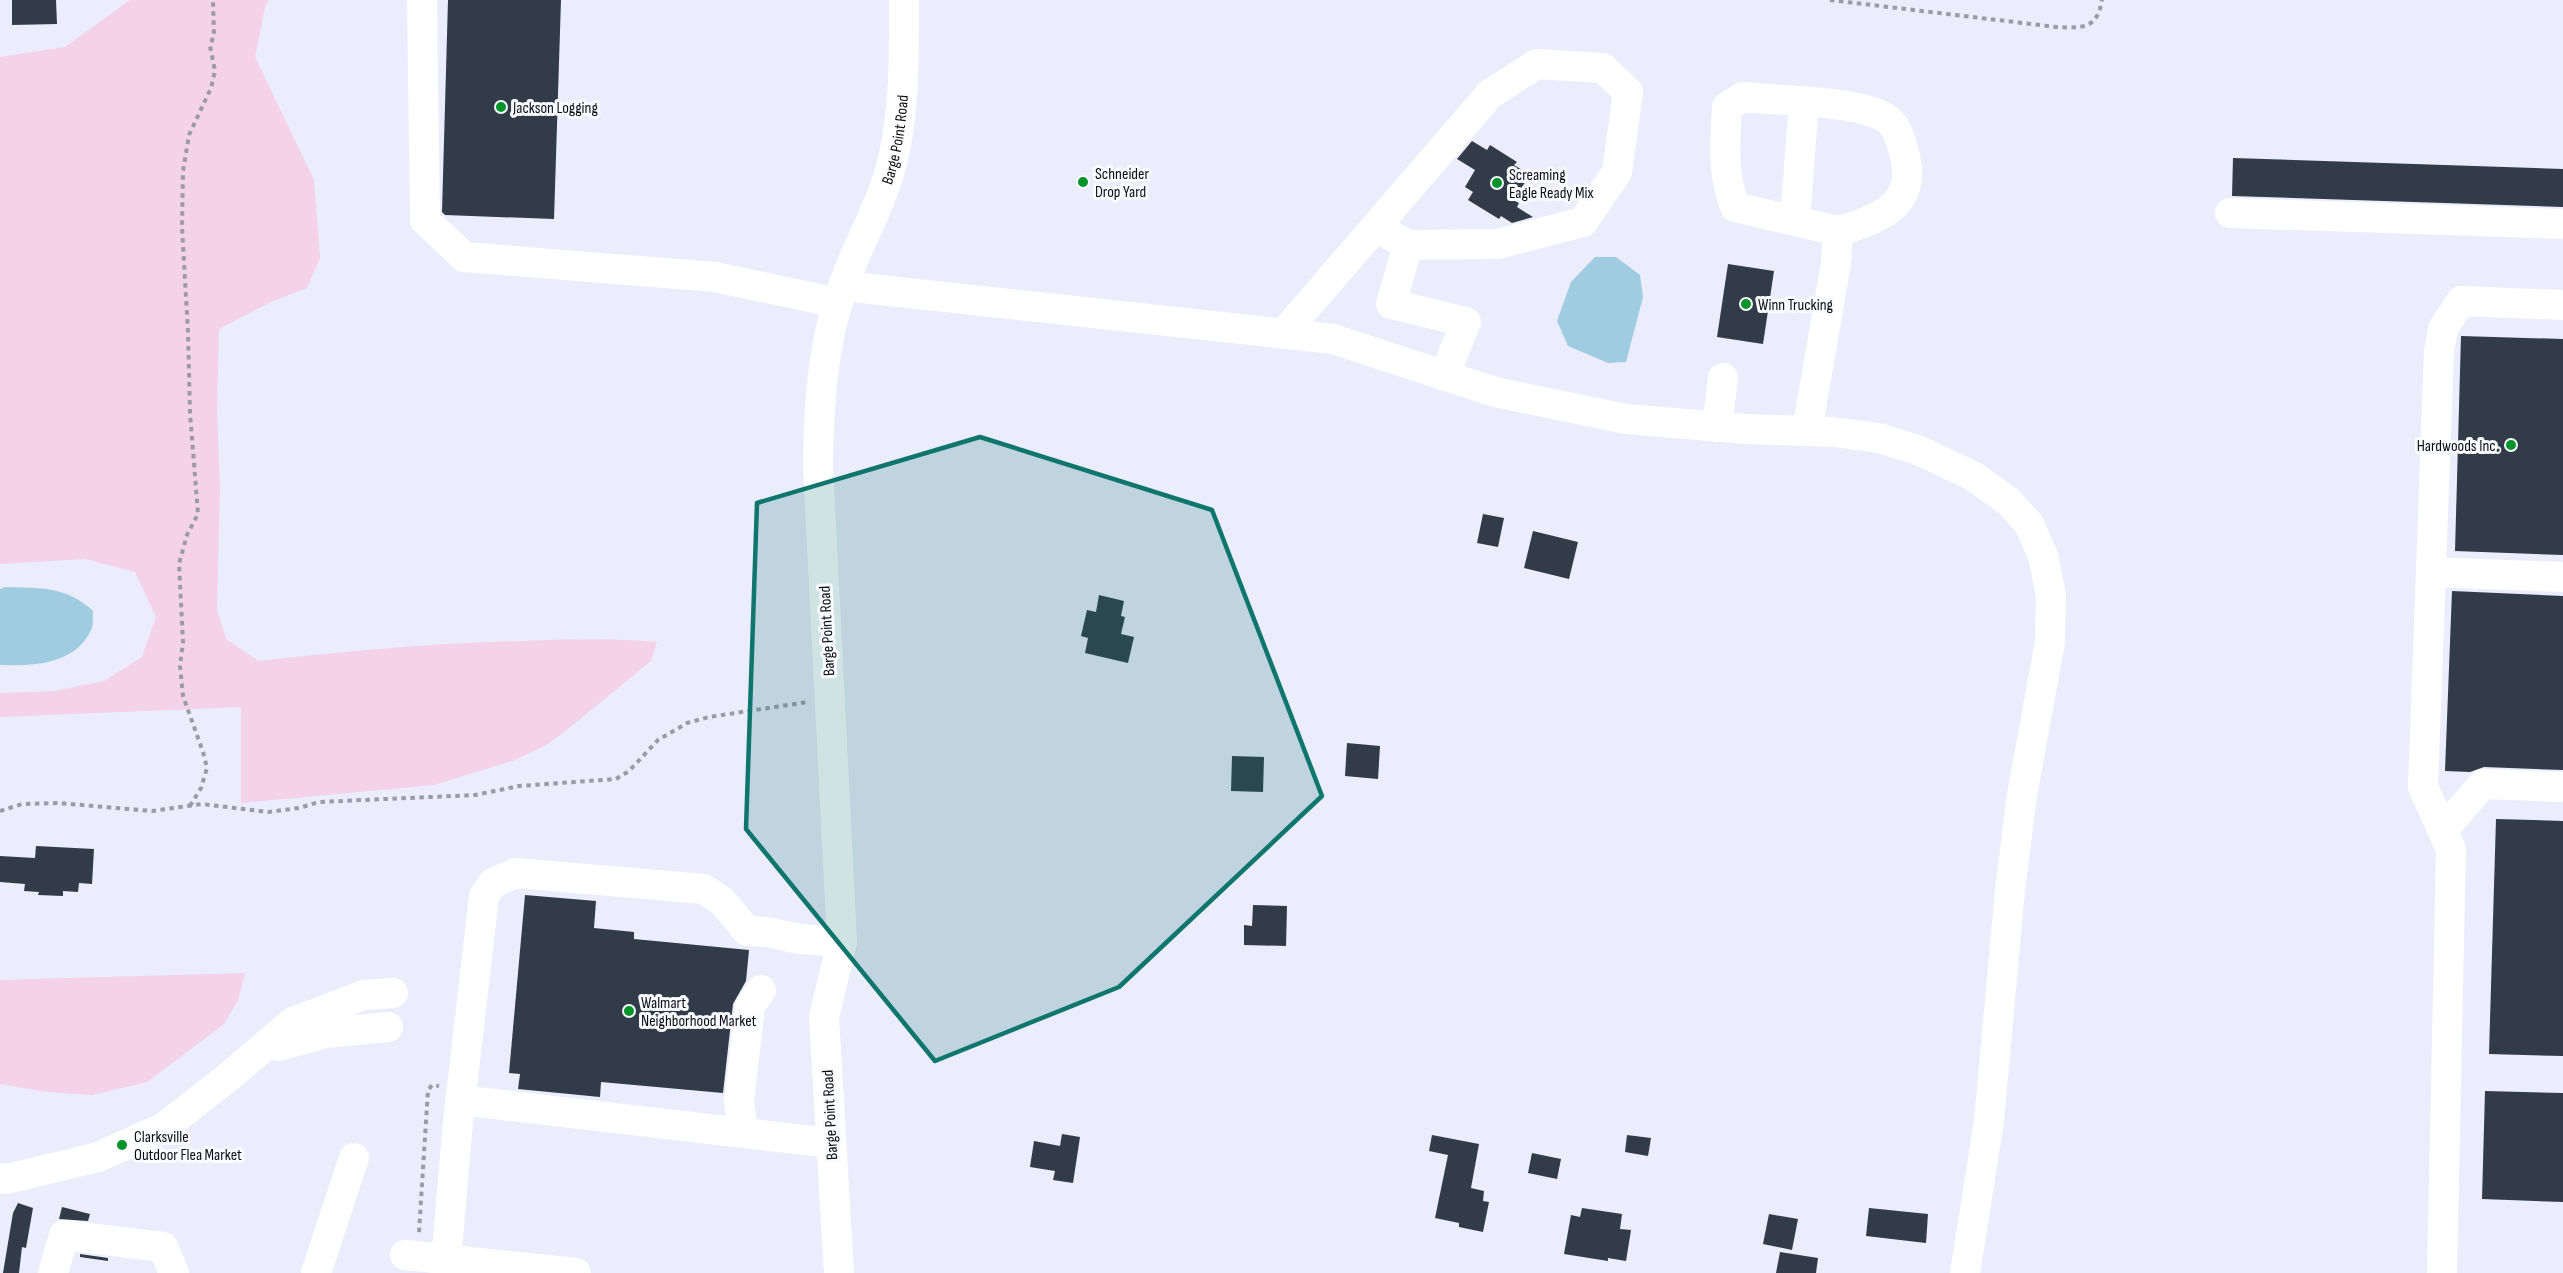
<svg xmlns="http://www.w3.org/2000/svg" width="2563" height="1273" viewBox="0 0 2563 1273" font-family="'Sofia Sans Condensed',sans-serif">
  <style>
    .green { fill: #f3d2ea }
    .water { fill: #9fcce1 }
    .building { fill: #313c48 }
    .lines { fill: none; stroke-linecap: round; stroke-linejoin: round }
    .path { stroke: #9a9ba7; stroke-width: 4; stroke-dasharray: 4.5 4.5; stroke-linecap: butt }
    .minor { stroke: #fff; stroke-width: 30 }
    .marked { fill: #0f766e; fill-opacity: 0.2; stroke: #0f766e; stroke-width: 4.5; stroke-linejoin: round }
    .poi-dot { fill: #009329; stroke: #fafbff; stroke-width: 2 }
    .labels { text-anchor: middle; stroke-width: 6; stroke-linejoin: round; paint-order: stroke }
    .poi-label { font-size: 16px; fill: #0c0c12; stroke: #fafbff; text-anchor: start }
    .street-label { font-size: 16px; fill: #0c0c12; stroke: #fafbff }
  </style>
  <rect width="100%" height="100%" fill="#ebecfc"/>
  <g class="green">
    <path d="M130,0H269L265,7L255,57L314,180L320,258L307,288L273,301L219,329L217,411L220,486L217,609L226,639L259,661C348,651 436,643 524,641C569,639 613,638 657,642L651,661L563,733L546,745L515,760L434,785L241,803V707L0,717V693L54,691L104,681L142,657L156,617L135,572L85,559L0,564V57L65,47Z"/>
    <path d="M245,973L238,1000L224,1024L147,1082L92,1095L47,1092L0,1084V980Z"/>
  </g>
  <g class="water">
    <path d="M1595,257H1616L1640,275L1643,297L1626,362L1608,363L1568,346L1557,321L1571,282Z"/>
    <path d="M5,587C40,588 66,586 93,611C92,617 94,625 91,630C75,665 33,666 0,665V589Z"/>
  </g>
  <g class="building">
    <path d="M12,0H56L57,24L12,25Z"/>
    <path d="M448,0H561L554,219L445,215L442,212Z"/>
    <path d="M1472,141L1487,150L1490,145L1517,162L1514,165L1530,175L1513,200L1519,203L1517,207L1533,217L1512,223L1501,216L1499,219L1468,200L1473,192L1465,187L1475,170L1457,159Z"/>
    <path d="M2233,158L2563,169V207L2232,196Z"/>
    <path d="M1728,264L1774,271L1763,344L1717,337Z"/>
    <path d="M2461,336L2563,339V555L2455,551Z"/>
    <path d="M1483,514L1504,518L1498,547L1477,543Z"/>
    <path d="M1533,531L1578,542L1569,579L1524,568Z"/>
    <path d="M2452,591L2563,596V770L2484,767L2470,772L2445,771Z"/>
    <path d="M1099,595L1124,601L1121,616L1125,617L1121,634L1134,637L1128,663L1085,653L1088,638L1081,636L1087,610L1096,612Z"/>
    <path d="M1347,743L1380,746L1378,779L1345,776Z"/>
    <path d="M1232,756L1264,757L1263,792L1231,791Z"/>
    <path d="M2496,819L2563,821V1056L2489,1054Z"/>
    <path d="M36,846L94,849L92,884L79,883L78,892L63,891V896L38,895L39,892L24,891L25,884L0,882V856L35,858Z"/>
    <path d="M525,895L596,901L594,928L634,932V939L749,950L746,981L733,1004L723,1093L601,1082L600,1097L518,1089L520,1074L509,1073Z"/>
    <path d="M1253,905L1287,906L1286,946L1244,945V925L1252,926Z"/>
    <path d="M2485,1091L2563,1093V1202L2482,1199Z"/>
    <path d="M1062,1134L1080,1137L1073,1183L1053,1180L1055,1171L1030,1167L1034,1141L1060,1146Z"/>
    <path d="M1432,1135L1479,1144L1471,1188L1484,1191L1483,1201L1489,1202L1483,1232L1459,1227V1223L1435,1218L1448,1155L1429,1151Z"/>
    <path d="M1627,1135L1651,1138L1648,1156L1625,1152Z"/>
    <path d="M1532,1153L1561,1159L1557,1179L1528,1173Z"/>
    <path d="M18,1203L33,1208L26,1248L22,1247L19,1273H3L13,1213Z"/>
    <path d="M62,1207L90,1214L88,1221L59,1219Z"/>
    <path d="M1582,1208L1622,1214L1620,1229L1631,1230L1626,1261L1608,1258V1261L1564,1254L1571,1215L1580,1217Z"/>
    <path d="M1869,1208L1928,1214L1926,1243L1866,1236Z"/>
    <path d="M1769,1214L1798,1219L1792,1250L1763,1244Z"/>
    <path d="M1780,1252L1818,1258L1816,1273H1776Z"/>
    <path d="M80,1254L108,1258V1261L80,1257Z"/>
  </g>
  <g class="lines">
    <g class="path">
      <path d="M1830,0L2056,27C2082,28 2097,30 2102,0"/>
      <path d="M190,806L201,788L207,768L203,752L183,696L180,666L183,642L179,564L187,535L198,514L190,413L188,332L182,227L183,171L189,135L211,88L215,71L210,46L214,35L213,0"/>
      <path d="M0,811L22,804L58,803L152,811L202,804L268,812L299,808L319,802L475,795L519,786L616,779L629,771L658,740L687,723L709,717L808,702"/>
      <path d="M419,1232L428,1090L432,1085L439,1086"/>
    </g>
    <g class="minor">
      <path d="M422,0L425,220L464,257L715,277L838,303"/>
      <path d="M2230,213L2563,224"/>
      <path d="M1795,220L1804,102"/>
      <path d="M1408,245L1391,304L1466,322L1444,376"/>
      <path d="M843,286L1333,339L1495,392L1626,419L1746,429L1833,432L1879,438L1918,450L1973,476L2008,501L2029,524L2043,556L2051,596L2050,642L2022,795L2010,890L1989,1121L1965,1273"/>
      <path d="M1284,333L1490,94L1537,64L1603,68L1628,92L1617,172L1583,222L1498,244L1408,245L1375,227"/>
      <path d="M1717,427L1723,378"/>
      <path d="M1807,431L1836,263L1838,231L1735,207C1722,174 1725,141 1727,107L1743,97L1755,98C1789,101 1858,101 1886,118C1896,124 1900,138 1903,149C1920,203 1882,219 1838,231"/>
      <path d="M2431,572L2563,577"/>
      <path d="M2443,830L2483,784L2563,787"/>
      <path d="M278,1046L326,1033L388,1027"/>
      <path d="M460,1100L830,1143"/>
      <path d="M743,1131L739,1101L750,1006L761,990"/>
      <path d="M0,1178L7,1179L98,1157L163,1128L226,1079L293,1022L364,995L393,993"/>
      <path d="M405,1255L576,1273"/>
      <path d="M53,1273L64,1235L163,1247L174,1273"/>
      <path d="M316,1273L354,1158"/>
      <path d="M445,1273L458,1122L484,896L493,883L516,873L704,889L722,901L747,931L767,932L800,939L842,942"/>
      <path id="s1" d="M839,1273L824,1017L842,942L818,466C819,404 822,345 843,286C858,243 883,203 893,159C905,107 904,53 904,0"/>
      <path d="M2442,1273L2451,849L2423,787L2439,351L2443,329L2461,301L2563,305"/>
    </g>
  </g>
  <path class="marked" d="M980,437L1212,510L1322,796L1119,987L935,1061L746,829L757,503Z"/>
  <g class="poi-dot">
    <circle cx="501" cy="107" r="6"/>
    <circle cx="1083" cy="182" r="6"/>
    <circle cx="1497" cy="183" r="6"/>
    <circle cx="1746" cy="304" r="6"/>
    <circle cx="2511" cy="445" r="6"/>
    <circle cx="629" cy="1011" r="6"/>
    <circle cx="122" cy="1145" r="6"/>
  </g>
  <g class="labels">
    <g class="poi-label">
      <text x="513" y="113">Jackson Logging</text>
      <text x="1095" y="179">Schneider<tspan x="1095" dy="18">Drop Yard</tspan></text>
      <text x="1509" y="180">Screaming<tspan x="1509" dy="18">Eagle Ready Mix</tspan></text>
      <text x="1758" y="310">Winn Trucking</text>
      <text x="2499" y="451" text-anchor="end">Hardwoods Inc.</text>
      <text x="641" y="1008">Walmart<tspan x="641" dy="18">Neighborhood Market</tspan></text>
      <text x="134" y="1142">Clarksville<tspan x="134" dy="18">Outdoor Flea Market</tspan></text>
    </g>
    <g class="street-label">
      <text dy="6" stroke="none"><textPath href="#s1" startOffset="1149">Barge Point Road</textPath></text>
      <text transform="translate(826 631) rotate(-93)" y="6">Barge Point Road</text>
      <text transform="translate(829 1115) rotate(-93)" y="6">Barge Point Road</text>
    </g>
  </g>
</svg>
